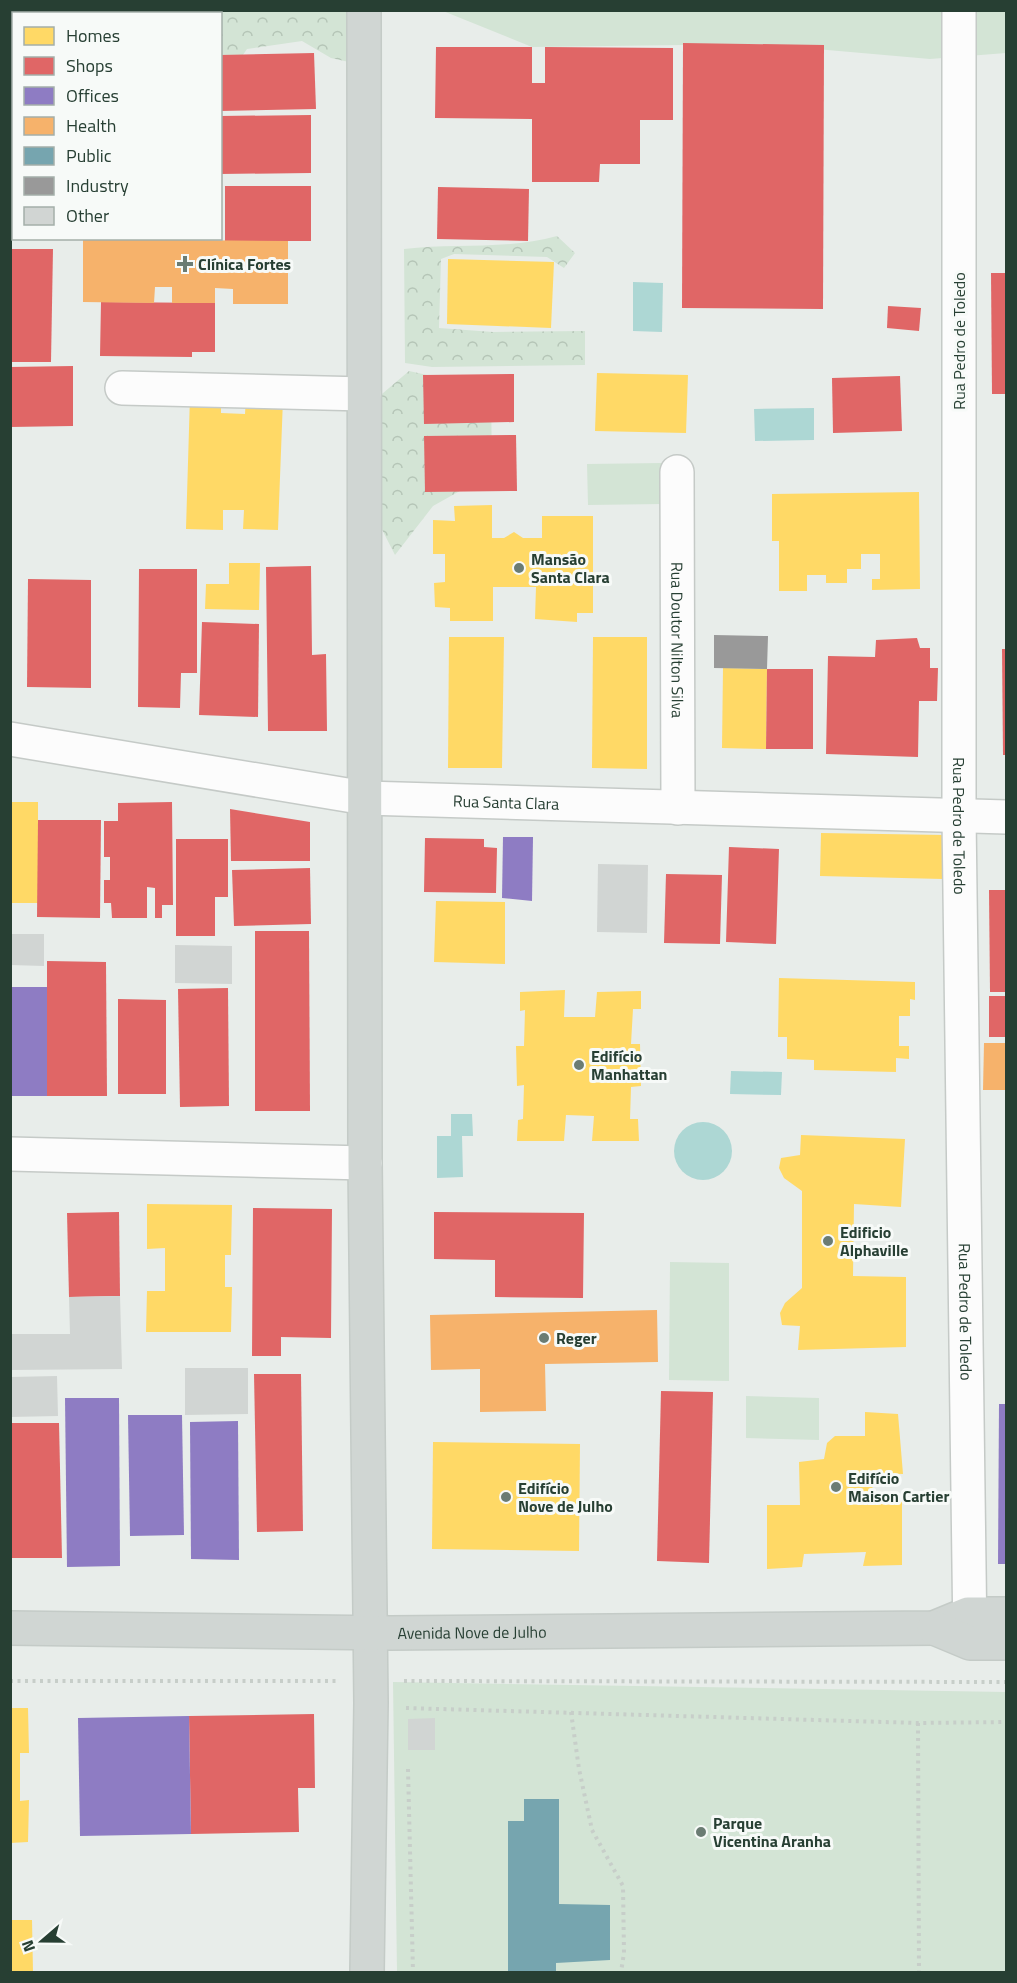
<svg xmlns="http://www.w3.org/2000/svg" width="1017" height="1983" viewBox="0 0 1017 1983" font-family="'Titillium Web',sans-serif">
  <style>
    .forest { fill: url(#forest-crowns) }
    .park { fill: #d3e4d5 }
    .water { fill: #add7d4 }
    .homes { fill: #ffd966 }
    .shops { fill: #e06666 }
    .offices { fill: #8e7cc3 }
    .health { fill: #f6b26b }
    .public { fill: #76a5af }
    .industry { fill: #999 }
    .building { fill: #d1d5d3 }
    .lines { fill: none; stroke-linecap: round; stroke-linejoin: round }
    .minor-casing { stroke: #c5cac7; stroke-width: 36 }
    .major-casing { stroke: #c4cbc7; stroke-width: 36 }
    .path { stroke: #c7cec9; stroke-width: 4; stroke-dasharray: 3 4.5; stroke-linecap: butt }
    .minor { stroke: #fcfcfc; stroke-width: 33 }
    .major { stroke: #d0d6d3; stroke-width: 33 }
    .poi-dot { fill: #6b7c73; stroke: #f7faf8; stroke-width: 2 }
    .labels { text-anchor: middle; stroke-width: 6; stroke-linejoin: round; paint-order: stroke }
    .poi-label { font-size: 16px; font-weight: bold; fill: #273f33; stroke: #f7faf8; text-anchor: start }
    .street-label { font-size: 16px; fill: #273f33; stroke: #f7faf8 }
  </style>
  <defs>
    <pattern id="forest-crowns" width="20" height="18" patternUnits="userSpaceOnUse" patternTransform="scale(1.5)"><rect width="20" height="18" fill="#d3e4d5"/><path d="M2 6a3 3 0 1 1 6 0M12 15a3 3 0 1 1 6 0" fill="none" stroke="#b5c5b7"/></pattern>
  </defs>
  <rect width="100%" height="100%" fill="#e8edea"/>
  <g class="forest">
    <path d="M203,10L348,11L358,64L331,58L302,41L247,49L221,87L220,14H202Z"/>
    <path d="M557,236L575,253L564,268L547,257L454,254L441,259L439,328L493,332L585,331V365L432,367L405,363L404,249C455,243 508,250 557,236Z"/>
    <path d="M409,371L491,389L492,473L433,506L395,555L371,508L349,422Z"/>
  </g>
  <g class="park">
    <path d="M443,11H1006V53L930,59L758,44L532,47Z"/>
    <path d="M662,463V504L588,505L587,464Z"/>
    <path d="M670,1262L729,1263V1381L669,1380Z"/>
    <path d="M746,1396L819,1398V1440L746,1438Z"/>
    <path d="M393,1682L1006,1692V1972H397Z"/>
  </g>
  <g class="water">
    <path d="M633,282L663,283L662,332L633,331Z"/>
    <path d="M814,408V440L755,441L754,409Z"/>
    <path d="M731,1071L782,1072L781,1095L730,1094Z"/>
    <path d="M451,1114H472L473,1136H462L463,1177L437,1178V1136H451Z"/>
    <circle cx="703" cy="1151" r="29"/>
  </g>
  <g class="homes">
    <path d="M448,259L554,262L551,328L447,324Z"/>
    <path d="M597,373L688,375L686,433L595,431Z"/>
    <path d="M190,396L221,397V413L245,414L246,397L283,399L278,530L243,529L244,510H223V530L186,529Z"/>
    <path d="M919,492L920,589L872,590V579H880V554H861V569H847V583H826V575H807V591H779V541H772V494Z"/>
    <path d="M492,505V538H504L514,532L523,538H542V516H593V613H577V622L535,619L536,587H493V621H450V608L435,607L434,583L445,582V554H433V520L455,521L454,506Z"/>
    <path d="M229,563H260L259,610L205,609L206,584H229Z"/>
    <path d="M449,637H504L502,768H448Z"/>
    <path d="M593,637H647V769L592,768Z"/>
    <path d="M723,668L767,669L766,749L722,748Z"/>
    <rect x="10" y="802" width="28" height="101"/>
    <path d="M821,833L944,835L943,879L820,876Z"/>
    <path d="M436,901L505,902V964L434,962Z"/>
    <path d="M779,978L915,982V1000L910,999V1016H899V1046H909V1059L896,1058V1072L814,1070V1060L787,1059V1037H778Z"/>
    <path d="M565,990L564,1017H595L597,992L641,991V1009H633L631,1044H640L641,1086L631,1087L630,1119H638L639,1141H592L594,1116L566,1115L564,1141H517L518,1120L523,1119L524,1085L517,1086L516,1046H524L525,1010L520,1011V992Z"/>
    <path d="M801,1135L905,1139L901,1207L854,1204L853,1276L906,1277V1347L798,1350L800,1326L782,1325L780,1313L785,1303L802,1288V1191L784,1178L779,1168L781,1158L800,1155Z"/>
    <path d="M147,1204L232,1205L231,1255H225V1287H232L231,1332H146L147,1291H165V1248L147,1249Z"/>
    <path d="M865,1412L898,1414L903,1474L873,1473L872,1502L902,1501V1565L863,1566L866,1552L804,1554L802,1567L767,1569V1505H800L799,1462L824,1459L827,1443L835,1436H865Z"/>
    <path d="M433,1442L580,1444L579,1551L432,1549Z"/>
    <path d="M10,1708H28L29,1753H20V1801L29,1800L28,1842L10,1843Z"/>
    <path d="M10,1920H32L33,1972H10Z"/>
  </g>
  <g class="shops">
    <path d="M683,43L824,45L823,309L682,308Z"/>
    <path d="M436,47H532V83H545V47L673,48V120H640V164H600L599,182H532V119L435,118Z"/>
    <path d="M314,53L316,109L220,111V55Z"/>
    <path d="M311,115V173L220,174V116Z"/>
    <rect x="225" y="186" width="86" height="55"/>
    <path d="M438,187L529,189L528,241L437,239Z"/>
    <path d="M10,249H53L51,362H10Z"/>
    <path d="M991,273H1006V394H992Z"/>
    <path d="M101,302L215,303V352H192V357L100,356Z"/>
    <path d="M888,306L921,308L919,331L887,328Z"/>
    <path d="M73,366V426L10,427V367Z"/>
    <path d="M514,374V422L424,424L423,375Z"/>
    <path d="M900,376L902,431L833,433L832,378Z"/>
    <path d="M516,435L517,491L425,492L424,436Z"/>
    <path d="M311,566L312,655L326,654L327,731H268L266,567Z"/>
    <path d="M139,569H197V673H181L180,708L138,707Z"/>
    <path d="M28,579L91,580V688L27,687Z"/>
    <path d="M202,622L259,624L258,717L199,715Z"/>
    <path d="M917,638L920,648H930V668H938L937,701H919L918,757L826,754L828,656L875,657L876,640Z"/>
    <path d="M1002,649H1006V755H1003Z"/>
    <path d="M767,669H813V749H766Z"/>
    <path d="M172,802L173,905H162V918H155V888L147,887V918H112L111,903H104V880H110V857H104V821H118V803Z"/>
    <path d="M230,809L310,822V861H231Z"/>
    <path d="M38,820H101L100,918L37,917Z"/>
    <path d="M425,838L484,839V847L497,848L496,893L424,892Z"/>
    <path d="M176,839H228V897H215V936H176Z"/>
    <path d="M729,847L779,849L776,944L726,942Z"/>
    <path d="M310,868L311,924L234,926L232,870Z"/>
    <path d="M666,874L722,875L720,944L664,943Z"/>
    <path d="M989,890H1006V992H990Z"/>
    <path d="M255,931H309L310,1111H255Z"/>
    <path d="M47,961L106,962L107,1096H47Z"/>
    <path d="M228,988L229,1106L180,1107L178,989Z"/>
    <rect x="989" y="996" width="17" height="41"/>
    <path d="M118,999L166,1000V1094H118Z"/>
    <path d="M253,1208L332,1209L331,1338L281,1337V1356H252Z"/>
    <path d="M119,1212L120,1296L69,1297L67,1213Z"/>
    <path d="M434,1212L584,1213L583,1298L495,1297V1260L434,1259Z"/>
    <path d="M254,1374H301L303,1531L257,1532Z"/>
    <path d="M661,1391L713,1392L709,1563L657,1561Z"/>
    <path d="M10,1423H59L62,1558H10Z"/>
    <path d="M314,1714L315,1788H298L299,1832L191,1834L189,1716Z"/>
  </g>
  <g class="offices">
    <path d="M503,837H533L532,901L502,898Z"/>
    <rect x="10" y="987" width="37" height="109"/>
    <path d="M65,1398H119L120,1566L67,1567Z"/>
    <path d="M999,1404H1006V1564H998Z"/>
    <path d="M128,1415H182L184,1535L130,1536Z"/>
    <path d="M238,1421L239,1560L191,1559L190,1422Z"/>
    <path d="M189,1716L191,1834L80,1836L78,1718Z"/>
  </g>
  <g class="health">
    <path d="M83,239L288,241V304H233V289L215,288V303H172V287H155L154,303L83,302Z"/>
    <path d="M984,1043H1006V1090H983Z"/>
    <path d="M657,1310L658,1362L545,1364L546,1411L480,1412V1369L431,1370L430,1315Z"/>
  </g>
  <path class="public" d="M524,1799H559V1904L610,1905V1960L556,1963V1972H508V1821H524Z"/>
  <path class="industry" d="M714,635L768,636L767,669L714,668Z"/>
  <g class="building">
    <path d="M598,864L648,865L647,933L597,932Z"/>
    <path d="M10,934H44V966L10,965Z"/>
    <path d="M175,945L232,946V984L175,983Z"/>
    <path d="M120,1296L122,1369L10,1370V1334H70L69,1297Z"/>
    <path d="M185,1368H248V1414L185,1415Z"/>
    <path d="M57,1376L58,1416L10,1417V1377Z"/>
    <path d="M435,1718V1750H408V1719Z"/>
  </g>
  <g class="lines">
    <g class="minor-casing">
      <g id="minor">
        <path id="s1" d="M959,10V817L970,1641"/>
        <path d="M67,14L92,10"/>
        <path d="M10,20H14"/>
        <path d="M122,388L364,394"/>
        <path id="s2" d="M677,472L678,808"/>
        <path id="s3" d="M10,739L365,798L1006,817"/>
        <path d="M10,1154L365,1163"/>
      </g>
    </g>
    <g class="major-casing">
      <g id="major">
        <path d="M364,10L365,1163L371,1703L367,1972"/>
        <path id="s4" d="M10,1628L391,1633L934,1628L968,1614H1006"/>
        <path d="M934,1628L970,1643H1006"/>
      </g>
    </g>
    <g class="path">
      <path d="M10,1681H337"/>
      <path d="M404,1681L1006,1682"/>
      <path d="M406,1708L918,1723L1006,1722"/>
      <path d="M571,1712L579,1769L592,1830L623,1886L624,1953L621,1972"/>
      <path d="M918,1723L919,1972"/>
      <path d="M408,1769L413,1972"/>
    </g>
    <use href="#minor" class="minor"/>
    <use href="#major" class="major"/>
  </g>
  <g class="poi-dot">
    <path d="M182 255h6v6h6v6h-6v6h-6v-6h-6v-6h6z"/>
    <circle cx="519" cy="568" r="6"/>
    <circle cx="579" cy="1065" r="6"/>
    <circle cx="828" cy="1241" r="6"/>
    <circle cx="544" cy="1338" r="6"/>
    <circle cx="836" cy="1487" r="6"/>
    <circle cx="506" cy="1497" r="6"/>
    <circle cx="701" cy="1832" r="6"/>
  </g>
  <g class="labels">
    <g class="poi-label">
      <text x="198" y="270">Clínica Fortes</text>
      <text x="531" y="565">Mansão<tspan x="531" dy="18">Santa Clara</tspan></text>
      <text x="591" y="1062">Edifício<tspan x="591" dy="18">Manhattan</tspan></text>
      <text x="840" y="1238">Edificio<tspan x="840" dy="18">Alphaville</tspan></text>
      <text x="556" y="1344">Reger</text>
      <text x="848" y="1484">Edifício<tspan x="848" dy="18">Maison Cartier</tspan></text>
      <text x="518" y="1494">Edifício<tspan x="518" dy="18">Nove de Julho</tspan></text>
      <text x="713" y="1829">Parque<tspan x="713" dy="18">Vicentina Aranha</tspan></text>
    </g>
    <g class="street-label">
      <text transform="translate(959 341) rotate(-90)" y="6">Rua Pedro de Toledo</text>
      <text dy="6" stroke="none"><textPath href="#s2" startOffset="168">Rua Doutor Nilton Silva</textPath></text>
      <text dy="6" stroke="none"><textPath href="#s3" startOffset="501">Rua Santa Clara</textPath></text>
      <text dy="6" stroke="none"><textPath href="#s1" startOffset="816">Rua Pedro de Toledo</textPath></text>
      <text dy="6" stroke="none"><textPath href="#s1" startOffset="1302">Rua Pedro de Toledo</textPath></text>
      <text dy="6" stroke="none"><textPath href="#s4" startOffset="462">Avenida Nove de Julho</textPath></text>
    </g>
  </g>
  <rect width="1017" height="1983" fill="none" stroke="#273f33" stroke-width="24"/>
  <rect x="12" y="12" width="210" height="228" fill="#f7faf8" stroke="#a4afa9" stroke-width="1.5"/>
  <rect x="24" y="27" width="30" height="18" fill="#ffd966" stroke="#a4afa9" stroke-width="1.5"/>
  <text x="66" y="42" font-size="18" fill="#273f33">Homes</text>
  <rect x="24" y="57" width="30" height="18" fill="#e06666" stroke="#a4afa9" stroke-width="1.5"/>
  <text x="66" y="72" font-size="18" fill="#273f33">Shops</text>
  <rect x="24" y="87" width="30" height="18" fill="#8e7cc3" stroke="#a4afa9" stroke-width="1.5"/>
  <text x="66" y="102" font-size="18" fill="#273f33">Offices</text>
  <rect x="24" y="117" width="30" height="18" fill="#f6b26b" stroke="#a4afa9" stroke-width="1.5"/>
  <text x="66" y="132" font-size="18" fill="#273f33">Health</text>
  <rect x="24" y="147" width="30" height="18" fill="#76a5af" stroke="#a4afa9" stroke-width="1.5"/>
  <text x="66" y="162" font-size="18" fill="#273f33">Public</text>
  <rect x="24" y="177" width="30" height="18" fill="#999999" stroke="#a4afa9" stroke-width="1.5"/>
  <text x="66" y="192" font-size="18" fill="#273f33">Industry</text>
  <rect x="24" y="207" width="30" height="18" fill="#d1d5d3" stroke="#a4afa9" stroke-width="1.5"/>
  <text x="66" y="222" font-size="18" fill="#273f33">Other</text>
  <g transform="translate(42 1941) rotate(250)" stroke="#f7faf8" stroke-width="4.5" paint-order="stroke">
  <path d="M0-4.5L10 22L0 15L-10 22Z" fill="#273f33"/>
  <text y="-9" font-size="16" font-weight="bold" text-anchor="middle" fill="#273f33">N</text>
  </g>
</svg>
